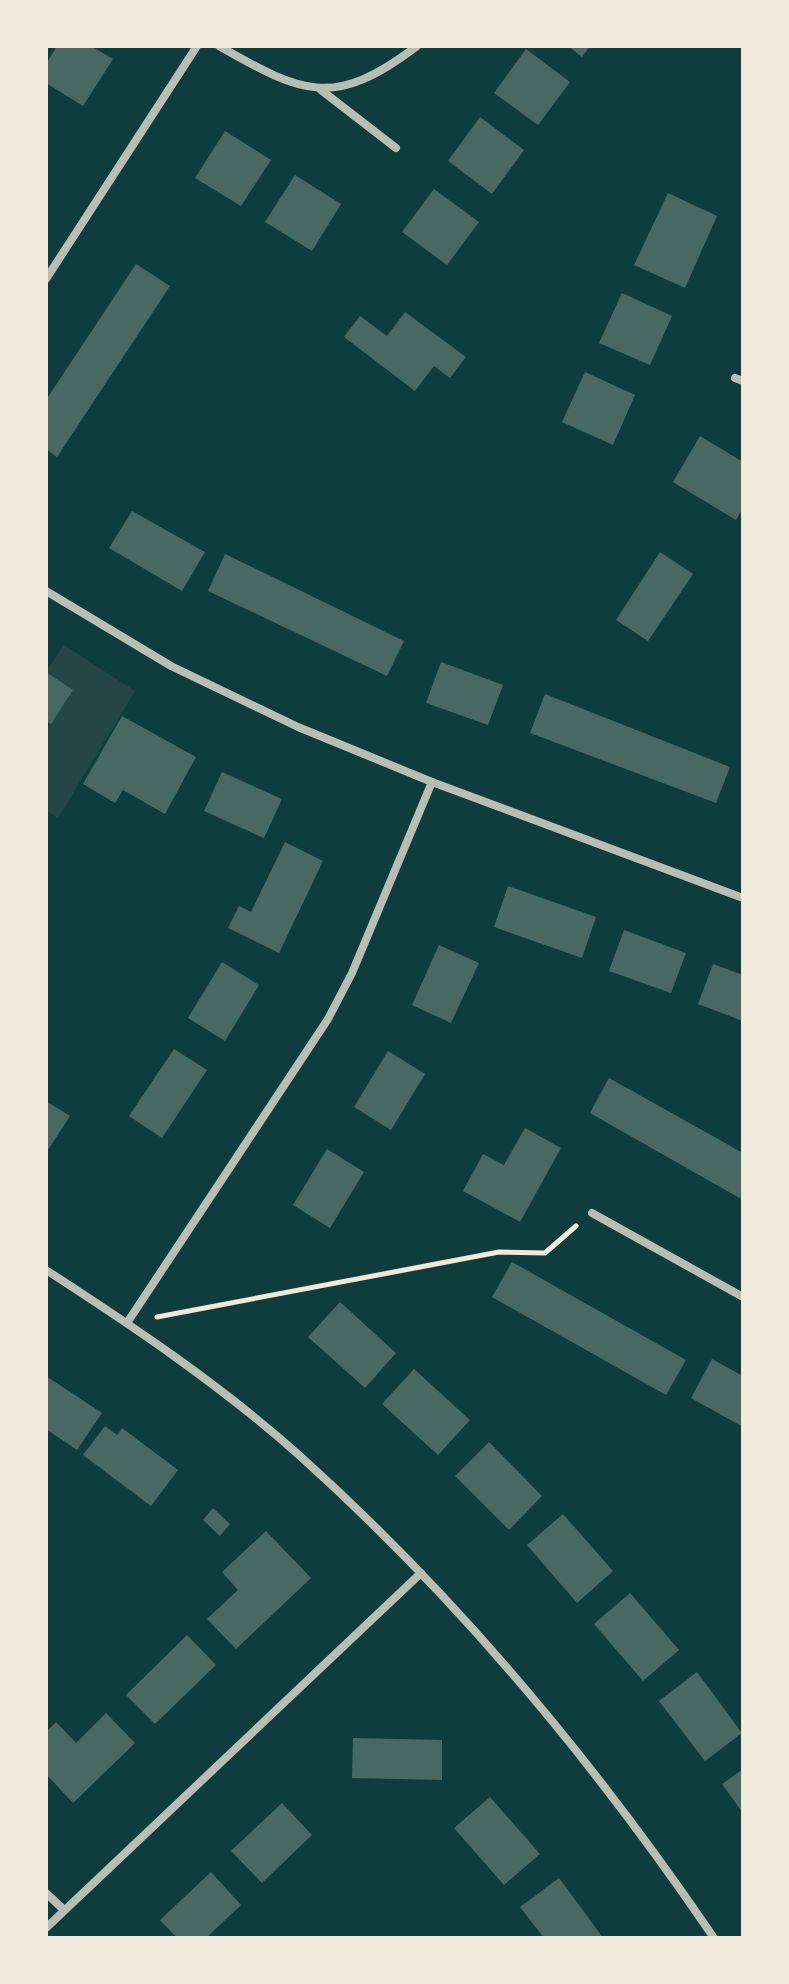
<svg xmlns="http://www.w3.org/2000/svg" width="789" height="1984" viewBox="0 0 789 1984" font-family="Merriweather,serif">
  <style>
    .green { fill: #244646 }
    .building { fill: #486865 }
    .lines { fill: none; stroke-linecap: round; stroke-linejoin: round }
    .path { stroke: #f1e9da; stroke-width: 5 }
    .minor { stroke: #b8beb3; stroke-width: 8 }
  </style>
  <rect width="100%" height="100%" fill="#0f3d3e"/>
  <path class="green" d="M64,645L135,691L58,818L46,810V731L73,690L46,672Z"/>
  <g class="building">
    <path d="M57,46H91L113,59L83,106L46,83V64Z"/>
    <path d="M568,46H590L582,57Z"/>
    <path d="M526,49L570,82L538,125L494,93Z"/>
    <path d="M480,117L524,150L492,194L448,161Z"/>
    <path d="M225,131L271,160L241,206L195,178Z"/>
    <path d="M295,175L341,204L312,251L265,222Z"/>
    <path d="M434,189L479,222L447,265L402,232Z"/>
    <path d="M668,193L717,216L685,288L634,265Z"/>
    <path d="M136,264L170,286L57,457L46,449V400Z"/>
    <path d="M622,293L672,316L650,365L599,343Z"/>
    <path d="M405,312L466,357L450,378L434,366L415,391L344,337L360,316L387,336Z"/>
    <path d="M585,372L635,395L613,445L562,422Z"/>
    <path d="M700,436L743,462V508L736,520L673,482Z"/>
    <path d="M132,511L205,552L182,591L109,548Z"/>
    <path d="M660,552L693,574L648,641L616,620Z"/>
    <path d="M225,554L404,641L387,676L208,591Z"/>
    <path d="M441,662L503,685L488,725L426,703Z"/>
    <path d="M46,672L73,690L51,724L46,721Z"/>
    <path d="M545,694L730,767L716,803L530,733Z"/>
    <path d="M122,716L196,757L165,814L123,790L115,803L83,784Z"/>
    <path d="M222,772L282,799L264,838L204,811Z"/>
    <path d="M285,842L323,861L279,953L228,928L239,906L251,912Z"/>
    <path d="M508,886L596,917L582,958L494,927Z"/>
    <path d="M624,930L686,953L671,993L609,971Z"/>
    <path d="M439,945L479,963L451,1023L412,1005Z"/>
    <path d="M222,962L259,985L225,1041L188,1018Z"/>
    <path d="M713,964L743,975V1021L698,1004Z"/>
    <path d="M174,1049L207,1070L162,1138L129,1116Z"/>
    <path d="M388,1051L425,1074L391,1130L354,1107Z"/>
    <path d="M609,1078L743,1153V1200L590,1113Z"/>
    <path d="M46,1101L70,1116L46,1153Z"/>
    <path d="M525,1128L561,1148L520,1222L463,1191L483,1154L504,1165Z"/>
    <path d="M327,1149L364,1172L330,1228L293,1205Z"/>
    <path d="M512,1262L686,1360L666,1395L492,1297Z"/>
    <path d="M340,1302L396,1353L365,1388L308,1337Z"/>
    <path d="M712,1359L743,1376V1427L691,1398Z"/>
    <path d="M414,1369L470,1420L438,1455L382,1404Z"/>
    <path d="M46,1376L102,1413L77,1450L46,1429Z"/>
    <path d="M105,1426L117,1435L122,1428L178,1470L151,1506L83,1455Z"/>
    <path d="M489,1442L542,1496L509,1530L455,1476Z"/>
    <path d="M213,1508L230,1524L220,1536L203,1520Z"/>
    <path d="M563,1514L613,1571L577,1603L527,1545Z"/>
    <path d="M266,1531L311,1578L236,1649L207,1619L238,1590L222,1572Z"/>
    <path d="M630,1593L679,1650L643,1681L594,1624Z"/>
    <path d="M187,1635L216,1665L155,1724L126,1695Z"/>
    <path d="M697,1672L742,1733L705,1761L659,1701Z"/>
    <path d="M106,1713L135,1743L73,1803L46,1774V1732L56,1722L76,1743Z"/>
    <path d="M353,1738L442,1740V1780L352,1778Z"/>
    <path d="M743,1769V1813L722,1784Z"/>
    <path d="M490,1797L540,1854L504,1885L454,1828Z"/>
    <path d="M282,1803L312,1835L262,1883L231,1851Z"/>
    <path d="M211,1872L241,1905L206,1938H177L160,1920Z"/>
    <path d="M559,1878L582,1909L603,1938H544L520,1907Z"/>
  </g>
  <g class="lines">
    <path class="path" d="M157,1317L499,1252L545,1253L576,1226"/>
    <g class="minor">
      <path d="M219,46C303,94 334,109 417,46"/>
      <path d="M321,90L396,148"/>
      <path d="M46,279L197,46"/>
      <path d="M735,378L743,381"/>
      <path d="M46,591L171,666L298,727L432,782L743,898"/>
      <path d="M592,1213L743,1297"/>
      <path d="M46,1270C134,1327 222,1386 300,1456C458,1598 595,1763 714,1938"/>
      <path d="M127,1323L328,1019L352,973L432,782"/>
      <path d="M46,1893L64,1910"/>
      <path d="M46,1928L421,1573"/>
    </g>
  </g>
  <rect width="789" height="1984" fill="none" stroke="#f1e9da" stroke-width="96"/>
</svg>
